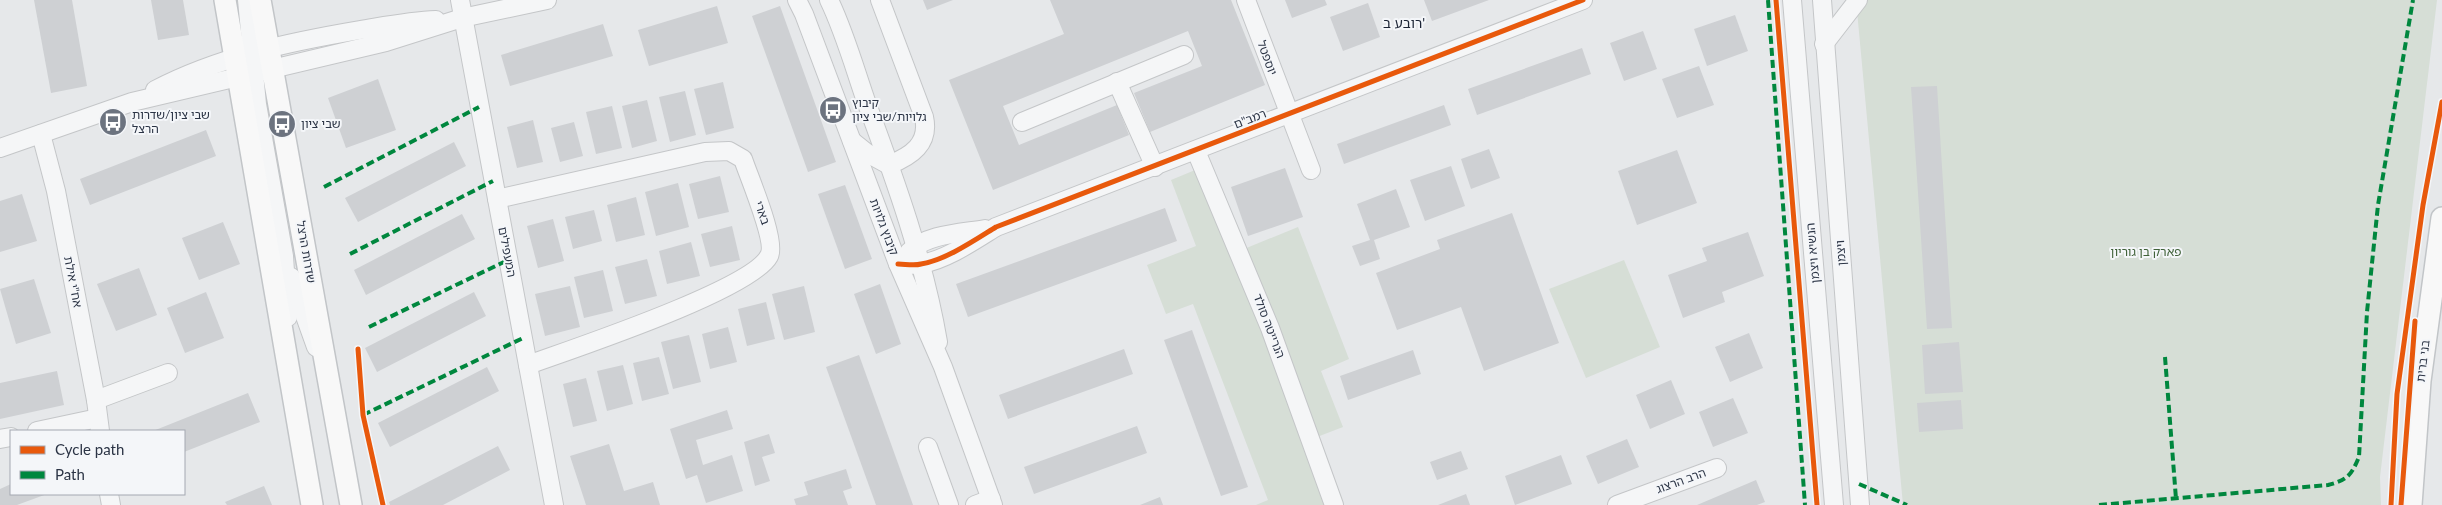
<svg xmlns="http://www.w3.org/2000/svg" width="2442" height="505" viewBox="0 0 2442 505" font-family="Lato,'Noto Sans Hebrew',sans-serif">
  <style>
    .green { fill: #d6ded6 }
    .building { fill: #ced0d3 }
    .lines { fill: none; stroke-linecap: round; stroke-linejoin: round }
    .minor-casing { stroke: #c4c6c8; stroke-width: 20 }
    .major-casing { stroke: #c2c5c8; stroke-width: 24 }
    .minor { stroke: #f5f6f7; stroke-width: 18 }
    .major { stroke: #f8f8f8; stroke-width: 21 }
    .quiet { stroke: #00873e; stroke-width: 4; stroke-dasharray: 8 4; stroke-linecap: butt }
    .cycleway-casing { stroke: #f4f6f9; stroke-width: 8 }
    .cycleway { stroke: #e8590c; stroke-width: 5 }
    .labels { text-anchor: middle; stroke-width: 4; stroke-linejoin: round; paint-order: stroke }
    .street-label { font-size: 12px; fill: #2b3445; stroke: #f4f6f9 }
    .poi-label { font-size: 12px; fill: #2b3445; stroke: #f4f6f9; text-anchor: start }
    .park-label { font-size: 12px; fill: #3f6138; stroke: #f4f6f9 }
    .neighbourhood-label { font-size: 14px; fill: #1d2536; stroke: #f4f6f9 }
  </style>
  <rect width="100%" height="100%" fill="#e6e8ea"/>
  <g class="green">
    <path d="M1856,0H2437L2380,477L2381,505H1903Z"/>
    <path d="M1200,168L1329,505H1256L1268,500L1193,304L1166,314L1147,265L1196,246L1171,180Z"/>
    <path d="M1298,227L1349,359L1321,371L1343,427L1317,437L1244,249Z"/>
    <path d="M1624,260L1660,347L1586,378L1549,289Z"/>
  </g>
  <g class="building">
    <path d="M34,0H72L87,86L51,93Z"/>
    <path d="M151,0H183L189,35L158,40Z"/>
    <path d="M923,0H953L927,10Z"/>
    <path d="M1050,0H1231L1265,85L1150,132L1134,93L1202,66L1188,31L1003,106L1019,145L1117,105L1129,135L993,190L949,80L1064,34Z"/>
    <path d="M1285,0H1325L1327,5L1292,18Z"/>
    <path d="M1424,0H1489L1432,21Z"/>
    <path d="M1368,3L1380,37L1343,51L1330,17Z"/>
    <path d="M717,6L728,43L649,66L638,30Z"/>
    <path d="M780,6L836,162L808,172L752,16Z"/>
    <path d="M1735,15L1748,51L1707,66L1694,29Z"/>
    <path d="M603,24L613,56L510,86L501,55Z"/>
    <path d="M1643,31L1657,69L1624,81L1610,43Z"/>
    <path d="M1582,48L1591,74L1477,115L1468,89Z"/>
    <path d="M1699,66L1714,105L1677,118L1662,79Z"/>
    <path d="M378,79L396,130L346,148L328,98Z"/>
    <path d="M723,82L734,128L706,135L694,89Z"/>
    <path d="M1937,86L1952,328L1927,329L1911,87Z"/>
    <path d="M685,91L696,135L670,142L659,97Z"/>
    <path d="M647,100L657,141L632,148L622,106Z"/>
    <path d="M1444,105L1451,125L1344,164L1337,144Z"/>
    <path d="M612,106L622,148L596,154L586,112Z"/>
    <path d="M533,120L543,162L517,168L507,127Z"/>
    <path d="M574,122L583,156L560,162L551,128Z"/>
    <path d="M206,130L216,156L90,205L80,179Z"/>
    <path d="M454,142L466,166L358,222L345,198Z"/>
    <path d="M1489,149L1500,178L1471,189L1461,159Z"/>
    <path d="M1677,150L1697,203L1637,225L1618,171Z"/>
    <path d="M1451,166L1465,206L1425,221L1410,180Z"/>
    <path d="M1285,168L1303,217L1248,236L1231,187Z"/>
    <path d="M720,176L729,212L698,219L689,184Z"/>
    <path d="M678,183L689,227L656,236L645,192Z"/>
    <path d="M845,185L872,259L845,269L818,194Z"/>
    <path d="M1396,189L1410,227L1374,240L1380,259L1360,266L1352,246L1370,240L1357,204Z"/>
    <path d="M22,194L37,241L0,252V201Z"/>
    <path d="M636,197L645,235L616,242L607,205Z"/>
    <path d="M1165,208L1177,241L968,317L956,284Z"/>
    <path d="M594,210L602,241L573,249L565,217Z"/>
    <path d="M1512,213L1559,343L1484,371L1461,307L1397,330L1376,273L1440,249L1437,240Z"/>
    <path d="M462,214L475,239L366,295L354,270Z"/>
    <path d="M553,219L564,261L538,268L527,226Z"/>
    <path d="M223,222L240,264L199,280L182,238Z"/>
    <path d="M732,226L740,260L710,267L701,234Z"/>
    <path d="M1748,232L1764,276L1722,292L1725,302L1683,318L1668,275L1707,261L1702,248Z"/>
    <path d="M691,242L700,276L667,284L659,251Z"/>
    <path d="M647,259L657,296L625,304L615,267Z"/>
    <path d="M139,268L157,315L116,331L97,284Z"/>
    <path d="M603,270L613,311L584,318L574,277Z"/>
    <path d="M34,279L51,333L16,344L0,289Z"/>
    <path d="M880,284L901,344L876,354L854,294Z"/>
    <path d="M570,286L580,327L545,336L535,294Z"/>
    <path d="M804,286L815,332L784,340L772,294Z"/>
    <path d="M206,292L224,338L185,353L167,308Z"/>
    <path d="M474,292L486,316L377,372L365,348Z"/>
    <path d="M766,302L775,339L747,346L738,309Z"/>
    <path d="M728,327L737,362L710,369L702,334Z"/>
    <path d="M1192,330L1248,487L1221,496L1164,340Z"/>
    <path d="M1749,333L1763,368L1730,382L1715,347Z"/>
    <path d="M689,335L701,382L673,389L661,342Z"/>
    <path d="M1959,342L1963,392L1925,394L1922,345Z"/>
    <path d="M1124,349L1133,374L1008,419L999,395Z"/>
    <path d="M1413,350L1421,374L1348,400L1340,376Z"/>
    <path d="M859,355L913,505H876L826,367Z"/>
    <path d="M659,357L669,394L642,401L633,363Z"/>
    <path d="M623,365L633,404L607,411L597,371Z"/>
    <path d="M487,367L499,391L390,447L378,423Z"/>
    <path d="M57,371L64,405L0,419V383Z"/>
    <path d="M586,378L597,421L573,427L563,384Z"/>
    <path d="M1671,380L1685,414L1650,429L1636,395Z"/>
    <path d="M248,393L260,422L184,452V431H153Z"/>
    <path d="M1733,398L1748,433L1713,447L1699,412Z"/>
    <path d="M1961,400L1963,429L1919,432L1917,403Z"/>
    <path d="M727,410L733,429L696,440L703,465L732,455L743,491L706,503L697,475L686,479L670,429Z"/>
    <path d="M1137,426L1147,453L1034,494L1024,467Z"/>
    <path d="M769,434L775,453L762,457L770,481L755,486L744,442Z"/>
    <path d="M1627,439L1639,467L1598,484L1586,456Z"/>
    <path d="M609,444L624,491L653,482L660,505H586L570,456Z"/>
    <path d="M498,446L510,470L443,505H390L389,502Z"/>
    <path d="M1461,451L1468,469L1437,480L1430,462Z"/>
    <path d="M1561,455L1572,484L1515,505L1505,476Z"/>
    <path d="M846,469L852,488L843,491L848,505H796L794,499L808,495L804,482Z"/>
    <path d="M1756,480L1765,502L1757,505H1697Z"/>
    <path d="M11,484V494H47L17,505H0V489Z"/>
    <path d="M264,486L272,505H227L225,502Z"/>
    <path d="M1466,494L1470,505H1438Z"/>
    <path d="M1160,497L1163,505H1140Z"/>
  </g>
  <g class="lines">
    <g class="minor-casing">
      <g id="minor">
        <path d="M247,0L257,104L284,256L288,317"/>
        <path d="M460,0L554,505"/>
        <path d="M797,0L804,14L898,264L943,367L993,505"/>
        <path d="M829,0C845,33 855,70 867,104C896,182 924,260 938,342"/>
        <path d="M1246,0L1311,170"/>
        <path d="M1792,0L1834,505"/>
        <path d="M1822,0L1860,505"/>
        <path d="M1824,44L1858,0"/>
        <path d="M1117,82L1155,167"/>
        <path d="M155,90C218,57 289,42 360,30C385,26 410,21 436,20"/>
        <path d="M1022,122L1184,55"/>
        <path d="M41,134L56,191L96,400L100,431"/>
        <path d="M852,141L867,153L889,165C911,156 930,144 924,117L880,0"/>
        <path d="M0,148L132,102L386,42L462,18L547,0"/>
        <path d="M1196,151L1270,328L1334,505"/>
        <path d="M497,199L705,152L729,151L743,159C749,177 777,242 769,256C751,290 572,349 528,365"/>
        <path d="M909,252C926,234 962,233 985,229"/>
        <path d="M898,264C905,264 914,266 921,264C946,260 975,240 996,227L1583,0"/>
        <path d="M291,277L316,347"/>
        <path d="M96,400L168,373"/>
        <path d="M37,431L98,418"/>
        <path d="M0,439L11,437"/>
        <path d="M928,447L949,505"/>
        <path d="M109,494L111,505"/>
        <path d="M975,505L991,499"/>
        <path d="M1617,505L1717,468"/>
      </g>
    </g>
    <g class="major-casing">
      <g id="major">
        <path d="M225,0L312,505"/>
        <path d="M260,0L351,505"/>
        <path d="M2411,505L2420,381L2442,218"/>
      </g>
    </g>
    <use href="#minor" class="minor"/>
    <use href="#major" class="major"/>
    <g class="quiet">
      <path d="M1768,0L1805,505"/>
      <path d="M324,187L479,107"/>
      <path d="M350,254L493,181"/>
      <path d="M369,327L508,260"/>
      <path d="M2165,357L2176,499"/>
      <path d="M363,415L523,338"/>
      <path d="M1859,484L1907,505"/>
      <path d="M2099,505L2328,485C2347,480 2351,476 2359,457L2367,312L2378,205L2413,0"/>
    </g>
    <g class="cycleway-casing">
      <g id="cycleway">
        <path d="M1776,0L1817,505"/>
        <path d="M898,264C905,264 914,266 921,264C946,260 975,240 996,227L1583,0"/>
        <path d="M358,349L363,415L383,505"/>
        <path d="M2391,505L2397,394L2423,205L2442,102"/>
        <path d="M2401,505L2415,321"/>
      </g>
    </g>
    <use href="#cycleway" class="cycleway"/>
  </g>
  <defs>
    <g id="bus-disc" transform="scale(1.4375)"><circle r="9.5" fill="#6c737f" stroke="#f4f6f9"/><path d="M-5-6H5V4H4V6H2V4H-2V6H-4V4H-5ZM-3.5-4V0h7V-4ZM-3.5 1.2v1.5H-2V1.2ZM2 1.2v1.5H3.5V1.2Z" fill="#fff"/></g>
  </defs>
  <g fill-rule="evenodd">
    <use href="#bus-disc" x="833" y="110"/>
    <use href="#bus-disc" x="113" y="122"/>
    <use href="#bus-disc" x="282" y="124"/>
  </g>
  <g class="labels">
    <g class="street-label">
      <text transform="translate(1267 58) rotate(70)" y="4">יוספטל</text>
      <text transform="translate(1250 119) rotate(-21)" y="4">רמב"ם</text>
      <text transform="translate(762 213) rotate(71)" y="4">בארי</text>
      <text transform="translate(884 227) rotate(69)" y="4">קיבוץ גלויות</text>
      <text transform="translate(306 252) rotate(80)" y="4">שדרות הרצל</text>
      <text transform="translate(507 252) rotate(79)" y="4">המעפילים</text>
      <text transform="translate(1813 253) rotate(-95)" y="4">הנשיא ויצמן</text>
      <text transform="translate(1841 253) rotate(-94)" y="4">ויצמן</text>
      <text transform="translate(73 282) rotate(79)" y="4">אח"י אילת</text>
      <text transform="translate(1269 326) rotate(69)" y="4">הנרייטה סולד</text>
      <text transform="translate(2423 361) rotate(-83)" y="4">בני ברית</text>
      <text transform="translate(1681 481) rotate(-20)" y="4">הרב הרצוג</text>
    </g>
    <g class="poi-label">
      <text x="852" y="107">קיבוץ<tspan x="852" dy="14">גלויות/שבי ציון</tspan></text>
      <text x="132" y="119">שבי ציון/שדרות<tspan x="132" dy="14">הרצל</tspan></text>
      <text x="301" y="128">שבי ציון</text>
    </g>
    <g class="park-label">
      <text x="2146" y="256">פארק בן גוריון</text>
    </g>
    <g class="neighbourhood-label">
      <text x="1404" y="28">רובע ב'</text>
    </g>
  </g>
  <rect x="10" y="430" width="175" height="65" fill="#f4f6f9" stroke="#a4a8b1"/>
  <rect x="20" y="446" width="25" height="8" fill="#e8590c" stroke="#a4a8b1"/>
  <text x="55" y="455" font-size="15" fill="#2b3445">Cycle path</text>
  <rect x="20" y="471" width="25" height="8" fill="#00873e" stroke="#a4a8b1"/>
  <text x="55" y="480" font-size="15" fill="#2b3445">Path</text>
</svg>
